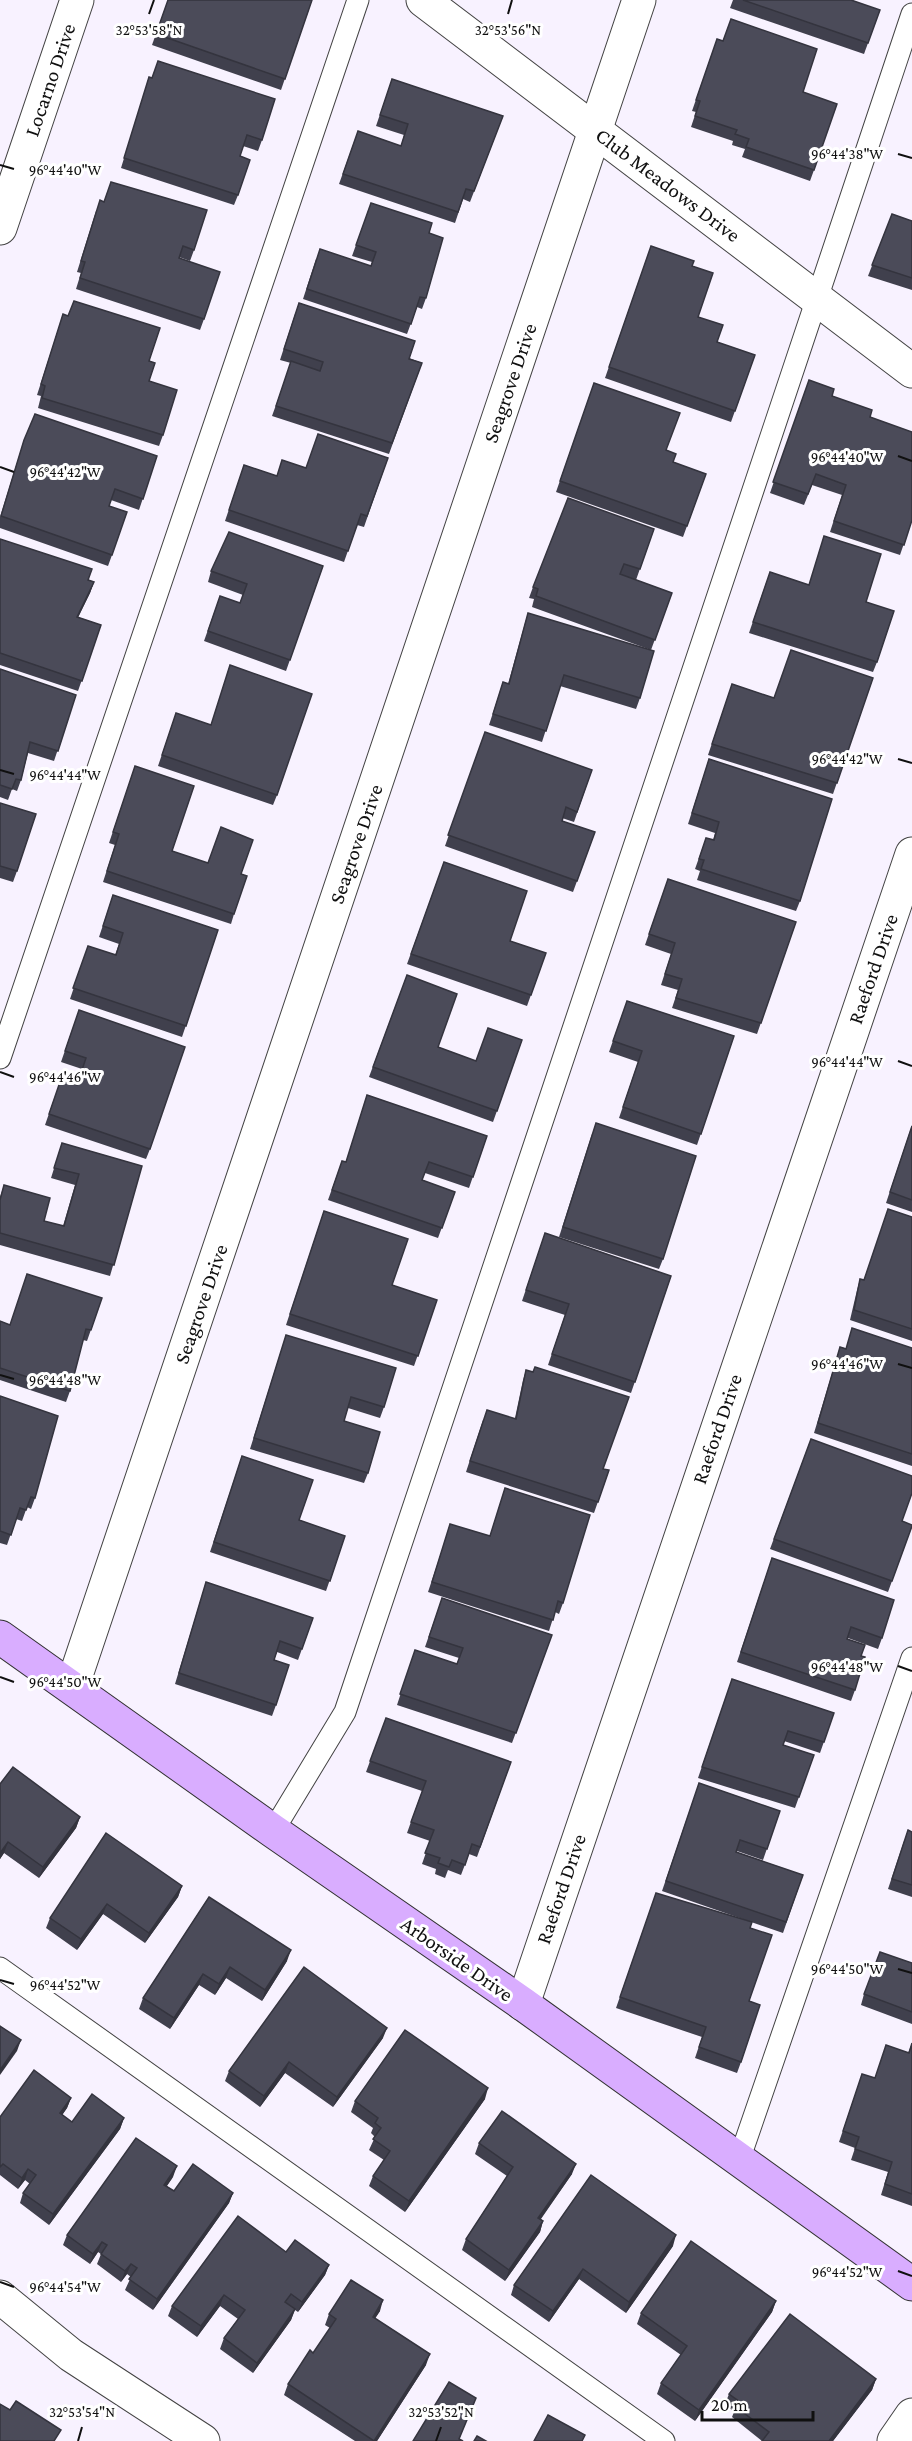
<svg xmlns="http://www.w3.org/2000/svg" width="912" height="2441" viewBox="0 0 912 2441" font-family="'Crimson Pro',serif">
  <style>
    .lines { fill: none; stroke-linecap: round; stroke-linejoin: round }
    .lane-casing { stroke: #434343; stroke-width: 23 }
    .street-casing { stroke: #434343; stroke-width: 35 }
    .secondary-casing { stroke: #323232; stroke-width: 35 }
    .lane { stroke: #fff; stroke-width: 21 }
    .street { stroke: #fff; stroke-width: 33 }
    .secondary { stroke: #d9adff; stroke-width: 33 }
    .wall { fill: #40404d }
    .shaded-wall { fill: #34343e }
    .building { fill: #4b4b59; stroke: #34343e; stroke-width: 1.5 }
    .ticks { fill: none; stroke: #101010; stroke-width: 2 }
    .labels { text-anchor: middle; stroke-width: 6; stroke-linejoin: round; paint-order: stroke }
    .street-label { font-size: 21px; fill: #101010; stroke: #fff }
    .ticks-label { font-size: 15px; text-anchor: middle; fill: #101010; stroke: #fff; stroke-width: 6; stroke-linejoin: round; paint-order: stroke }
  </style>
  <rect width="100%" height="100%" fill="#f8f2ff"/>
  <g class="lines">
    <g class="lane-casing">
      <g id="lane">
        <path d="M0,1058L358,0"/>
        <path d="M273,1831L345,1712L912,14"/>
        <path d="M0,1968L664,2441"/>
        <path d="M739,2160L912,1658"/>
      </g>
    </g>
    <g class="street-casing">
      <g id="street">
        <path d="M423,0L912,371"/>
        <path d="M0,228L77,0"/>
        <path d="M72,1687L639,0"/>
        <path d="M523,2004L912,854"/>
        <path d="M0,2297L71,2355L203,2441"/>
        <path d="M894,2441L912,2415"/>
      </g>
    </g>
    <g class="secondary-casing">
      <path id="secondary" d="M0,1637L273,1831L523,2004L912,2284"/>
    </g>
    <use href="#lane" class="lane"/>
    <use href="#street" class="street"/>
    <use href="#secondary" class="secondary"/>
  </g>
  <g class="wall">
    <path d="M168,0H312L281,90L152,45Z"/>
    <path d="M733,0H851L868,43L864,54L730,8Z"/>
    <path d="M717,39L803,92L814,170L810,181L742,157L745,149L732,145L733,141L691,127L696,112L692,111Z"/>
    <path d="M149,77L262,140L258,151L243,146L240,156L238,195L234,205L121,168Z"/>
    <path d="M392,79L503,116L470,202L463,199L455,223L339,184L358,131L401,146L404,135L376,126Z"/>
    <path d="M371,203L429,233L426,298L422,309L417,307L407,334L303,299L316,259L371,266L372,262L352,256Z"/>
    <path d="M96,211L194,250L190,261L179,257V258L204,319L200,330L76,289L81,273L77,272Z"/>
    <path d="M892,214L912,221V290L868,276Z"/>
    <path d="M651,246L692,266L698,317L717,342L755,355L731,422L605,378Z"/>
    <path d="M63,314L149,361V381L163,435L159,446L38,408L41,396L37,395Z"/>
    <path d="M295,314L422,363L389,454L272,416L291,363L280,360Z"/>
    <path d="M809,380L832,396L870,417L912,520L900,555L830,532L842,495L812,485L804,505L770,493Z"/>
    <path d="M594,383L673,462L706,474L683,537L556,492Z"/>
    <path d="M24,440L157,456L139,510L111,500L109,506L112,555L108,566L0,528V517Z"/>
    <path d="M388,458L364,527L357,525L344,562L225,521L244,465L277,476L306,468Z"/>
    <path d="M654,529L636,580L672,593L651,650L532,607L534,599L529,598L533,587Z"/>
    <path d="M0,539L94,582L90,593L78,617L101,625L78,691L0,665Z"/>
    <path d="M323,566L286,671L204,641L220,596L240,603L243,595L208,582L211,571Z"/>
    <path d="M766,583L808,584L866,602L877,662L873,672L749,633Z"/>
    <path d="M528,613L640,698L636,709L560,686L542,742L489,725L503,682L508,684L525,623Z"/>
    <path d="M230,665L277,795L273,805L158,766L176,713L211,725Z"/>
    <path d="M0,669L76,695L54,761L28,753L21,780L17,791L12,789L8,800L0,797Z"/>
    <path d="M873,678L833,794L708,755L732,684L774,698Z"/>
    <path d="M485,732L592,770L574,822L562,818V821L595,832L573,892L445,846Z"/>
    <path d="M709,759L800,901L796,911L697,880L700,871L695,869L706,838L713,840L715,833L688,824Z"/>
    <path d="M135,766L172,851L234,914L231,924L103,882L115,845L109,843Z"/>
    <path d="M0,803L17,871L13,882L0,878Z"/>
    <path d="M444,862L510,941L546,953L527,1006L407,964Z"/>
    <path d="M668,879L796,922L757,1034L672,1008L678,990L661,985L671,954L645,945Z"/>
    <path d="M113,895L218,930L182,1037L70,999L88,946L115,955L119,944L99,937Z"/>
    <path d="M407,975L438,1047L476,1061L522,1040L493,1122L369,1077Z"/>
    <path d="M627,1001L734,1036L697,1145L619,1118L638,1062L609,1052Z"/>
    <path d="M79,1010L150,1149L146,1159L45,1125L61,1079L76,1085L82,1069L61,1062Z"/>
    <path d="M367,1095L487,1136L469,1188L425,1173L422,1180L455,1192L438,1238L328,1200L342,1161L346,1162Z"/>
    <path d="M912,1125V1212L886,1203Z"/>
    <path d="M592,1134L663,1259L659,1269L559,1237Z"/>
    <path d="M62,1143L142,1166L110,1276L0,1245V1197L4,1185L44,1221L63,1226L75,1185L51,1178Z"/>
    <path d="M324,1211L392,1285L437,1300L414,1366L286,1325Z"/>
    <path d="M912,1217V1341L850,1320L857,1290L860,1279L864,1280Z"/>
    <path d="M545,1233L671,1276L631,1393L548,1365L565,1315L522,1301Z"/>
    <path d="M102,1298L87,1341L83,1340L70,1391L66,1402L0,1380V1321L10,1325Z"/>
    <path d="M286,1335L384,1407L380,1418L348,1408L344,1421L368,1473L364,1483L250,1449Z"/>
    <path d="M840,1347L845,1348H912V1466L814,1433Z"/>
    <path d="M526,1370L603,1469L609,1470L594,1513L466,1472L483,1420L515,1418L523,1380Z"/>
    <path d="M0,1396L35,1498L31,1509L27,1507L22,1521L16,1519L7,1545L0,1543Z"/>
    <path d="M811,1439L902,1521L912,1526L888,1592L770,1549Z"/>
    <path d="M242,1456L299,1520L345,1536L326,1591L210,1552Z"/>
    <path d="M505,1488L563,1603L559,1614L555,1612L549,1631L428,1592L447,1535L490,1536Z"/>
    <path d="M772,1558L882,1638L878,1649L848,1638L847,1639L861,1656L855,1690L851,1701L737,1662Z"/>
    <path d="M206,1582L313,1618L298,1660L277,1652L274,1660L276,1705L272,1716L175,1684Z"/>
    <path d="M442,1598L552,1635L512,1743L397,1705L415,1650L457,1664L459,1658L425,1647Z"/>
    <path d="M732,1679L834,1713L820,1753L784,1741L783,1745L814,1755L795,1808L698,1778Z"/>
    <path d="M386,1718L511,1762L477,1857L469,1854L461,1875L448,1870L445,1878L435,1874L436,1869L422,1864L430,1841L407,1833L422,1791L366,1772Z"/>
    <path d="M699,1783L780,1811L763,1860L737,1851L736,1852L803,1875L783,1933L662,1891Z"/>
    <path d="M0,1784L80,1817L76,1828L39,1878L4,1853L0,1859Z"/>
    <path d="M912,1832V1897L888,1889L904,1841Z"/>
    <path d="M182,1886L178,1897L145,1943L103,1914L77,1950L46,1928L50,1918Z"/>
    <path d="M656,1893L750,1928L749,2001L741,2062L737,2073L695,2058L702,2037L616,2008Z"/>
    <path d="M209,1897L287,1961L262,2001L226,1978L215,1995L199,1985L170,2029L139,2009L143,1998Z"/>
    <path d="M912,1963V2024L861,2005L864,1994Z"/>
    <path d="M383,2038L333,2107L285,2073L260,2107L225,2081L229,2071Z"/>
    <path d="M912,2043V2206L881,2195L888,2172L851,2160L855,2148L839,2142L862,2074L874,2078L908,2053Z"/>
    <path d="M71,2098L67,2108L62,2115L72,2122L124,2118L120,2129L49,2225L20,2203L23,2193L30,2184L25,2180L18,2189L0,2175V2117Z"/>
    <path d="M485,2099L405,2212L369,2186L373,2176L384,2160L369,2150L375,2137L371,2133L373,2128L351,2112L355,2101Z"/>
    <path d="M479,2143L572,2174L541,2219L543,2221L540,2232L505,2281L462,2250L466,2239L507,2176L475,2154Z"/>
    <path d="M173,2177L167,2186L174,2191L233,2193L229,2203L153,2310L125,2290L131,2277L127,2274L121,2282L97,2264L101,2254L98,2252L90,2264L63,2245L67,2235Z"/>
    <path d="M673,2246L626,2313L579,2279L549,2322L511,2295L514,2285Z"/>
    <path d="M286,2252L329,2265L325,2275L298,2312L295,2310L291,2320L253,2373L220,2349L224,2338L238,2319L220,2306L197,2337L168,2316L172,2306Z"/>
    <path d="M776,2301L772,2312L695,2421L657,2394L661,2383L681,2355L637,2324L641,2313Z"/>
    <path d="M380,2311L375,2318L426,2365L377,2441H355L284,2395L288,2384L313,2353L330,2328L325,2325L329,2314Z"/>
    <path d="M876,2379L872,2390L833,2441H762L732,2417L734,2412L725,2404L729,2394Z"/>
  </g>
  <g class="shaded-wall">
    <path d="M94,582L90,593L73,628L77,617Z"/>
    <path d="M80,1817L76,1828L39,1878L43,1867Z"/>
    <path d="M8,1842L4,1853L0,1859V1853Z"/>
    <path d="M182,1886L178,1897L145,1943L149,1933Z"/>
    <path d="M107,1904L103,1914L77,1950L81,1939Z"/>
    <path d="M291,1950L287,1961L262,2001L265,1990Z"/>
    <path d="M230,1967L226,1978L215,1995L219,1984Z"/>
    <path d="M203,1974L199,1985L170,2029L174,2018Z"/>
    <path d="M387,2028L383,2038L333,2107L337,2097Z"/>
    <path d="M21,2040L17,2051L0,2075V2070Z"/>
    <path d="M289,2062L285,2073L260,2107L264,2096Z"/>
    <path d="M488,2088L485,2099L405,2212L409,2201Z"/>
    <path d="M71,2098L67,2108L56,2124L60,2113Z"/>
    <path d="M124,2118L120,2129L49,2225L53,2214Z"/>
    <path d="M576,2164L572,2174L534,2228L538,2218Z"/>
    <path d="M177,2166L173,2177L160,2195L164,2185Z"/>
    <path d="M28,2169L25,2180L18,2189L22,2178Z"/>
    <path d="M233,2193L229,2203L153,2310L157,2299Z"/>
    <path d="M543,2221L540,2232L505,2281L509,2270Z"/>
    <path d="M676,2235L673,2246L626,2313L629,2302Z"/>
    <path d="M102,2242L98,2252L90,2264L93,2254Z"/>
    <path d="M131,2264L127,2274L121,2282L125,2271Z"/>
    <path d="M329,2265L325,2275L298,2312L302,2302Z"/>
    <path d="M583,2269L579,2279L549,2322L553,2311Z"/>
    <path d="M224,2295L220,2306L197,2337L201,2326Z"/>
    <path d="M383,2300L380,2311L369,2328L373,2317Z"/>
    <path d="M776,2301L772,2312L695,2421L699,2410Z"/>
    <path d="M295,2309L291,2320L253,2373L257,2363Z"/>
    <path d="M430,2354L426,2365L377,2441H374Z"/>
    <path d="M876,2379L872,2390L833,2441H829Z"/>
  </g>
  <g class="building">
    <path d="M168,0H312L285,79L156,34Z"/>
    <path d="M743,0H851L880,10L868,43Z"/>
    <path d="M731,19L817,49L803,92L837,104L814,170L746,147L749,139L735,134L737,130L695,116L700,101L696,100L717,39L723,41Z"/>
    <path d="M158,61L275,99L262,140L247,135L240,156L250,160L238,195L124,158L149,77L152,78Z"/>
    <path d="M392,79L503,116L474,191L466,189L458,212L343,174L358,131L401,146L408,124L380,115Z"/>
    <path d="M111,182L207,210L194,250L183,246L179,258L220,272L204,319L80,278L85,262L81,261L100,200L104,202Z"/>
    <path d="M371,203L432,223L429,233L443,238L426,298L420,297L411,324L307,289L320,249L371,266L376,252L356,245Z"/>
    <path d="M892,214L912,221V278L872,265Z"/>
    <path d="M651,246L694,261L692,266L713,273L698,317L723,325L717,342L755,355L735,411L609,367Z"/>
    <path d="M74,301L160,328L149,361L155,363L149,381L177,390L163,435L42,398L45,386L41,384L63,314L68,316Z"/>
    <path d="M299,303L415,341L409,359L422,363L392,443L276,406L291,361L320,371L323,362L284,349Z"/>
    <path d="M809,380L834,389L832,396L872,410L870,417L912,432V520L904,545L834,521L846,485L816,474L808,494L773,482Z"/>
    <path d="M594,383L680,413L666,450L676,454L673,462L706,474L687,526L560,481Z"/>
    <path d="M35,414L157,456L143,499L115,489L109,506L127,512L112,555L1,516L24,440Z"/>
    <path d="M318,434L388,458L367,516L361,514L348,551L229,510L244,465L277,476L282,460L306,468Z"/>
    <path d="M568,498L654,529L640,569L624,564L620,574L672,593L655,640L536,596L538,589L533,587Z"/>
    <path d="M229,532L323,566L290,660L208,631L220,596L240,603L247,584L211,571Z"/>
    <path d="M824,536L881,554L866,602L894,611L877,662L753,622L770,572L809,585Z"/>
    <path d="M0,539L92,569L88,580L94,582L77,617L101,625L82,681L0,653Z"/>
    <path d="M528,613L654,651L640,698L564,675L546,731L493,714L503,682L509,684Z"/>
    <path d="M791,650L873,678L837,783L712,744L732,684L774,698Z"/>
    <path d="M230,665L312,694L277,795L162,755L176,713L211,725Z"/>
    <path d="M0,669L76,695L58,751L30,742L21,780L16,779L12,789L0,785Z"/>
    <path d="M485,732L592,770L577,812L566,807L562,821L595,832L577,881L448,835Z"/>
    <path d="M709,759L832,799L800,901L701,869L704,860L699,859L706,838L714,840L719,822L692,813Z"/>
    <path d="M135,766L194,786L172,851L208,863L221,827L253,840L241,874L247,876L234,914L107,871L119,834L113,832Z"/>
    <path d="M0,803L36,814L17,871L0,866Z"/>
    <path d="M444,862L527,891L510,941L546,953L531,995L411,954Z"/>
    <path d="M668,879L796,922L761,1023L676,998L682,979L665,974L675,943L649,934Z"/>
    <path d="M113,895L218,930L186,1026L73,988L88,946L116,955L123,933L103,926Z"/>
    <path d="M407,975L457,994L438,1047L476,1061L488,1028L522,1040L497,1111L373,1067Z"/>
    <path d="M627,1001L734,1036L701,1134L623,1107L642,1051L613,1041Z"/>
    <path d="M79,1010L185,1047L150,1149L49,1114L61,1079L77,1085L86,1058L65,1051Z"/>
    <path d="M367,1095L487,1136L473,1177L429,1162L422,1180L455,1192L442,1228L332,1190L342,1161L346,1162Z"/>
    <path d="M596,1123L696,1156L663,1259L563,1227Z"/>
    <path d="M912,1126V1200L890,1192Z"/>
    <path d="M62,1143L142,1166L114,1265L0,1233V1200L4,1185L50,1198L44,1221L64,1226L79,1174L54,1168Z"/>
    <path d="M888,1209L912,1217V1329L854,1310L860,1279L864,1280Z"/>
    <path d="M324,1211L408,1239L392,1285L437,1300L418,1356L290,1314Z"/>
    <path d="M545,1233L671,1276L635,1382L552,1354L569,1304L526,1290Z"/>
    <path d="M27,1274L102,1298L91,1330L86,1329L70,1391L0,1368V1321L10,1325Z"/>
    <path d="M852,1328L912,1348V1454L818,1423L840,1347L846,1349Z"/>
    <path d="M286,1335L396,1368L384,1407L351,1397L344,1421L380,1432L368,1473L254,1438Z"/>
    <path d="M535,1367L629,1397L603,1469L609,1470L598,1502L470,1461L487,1410L516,1419L526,1370L533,1372Z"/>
    <path d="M0,1396L58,1416L35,1498L31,1497L26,1510L20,1508L11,1535L0,1531Z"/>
    <path d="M811,1439L912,1476V1493L902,1521L912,1525V1526L892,1581L774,1539Z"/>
    <path d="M242,1456L313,1480L299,1520L345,1536L330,1581L214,1542Z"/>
    <path d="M505,1488L590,1515L563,1603L558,1601L553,1620L432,1582L450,1524L490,1536Z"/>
    <path d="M772,1558L894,1600L882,1638L851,1627L847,1639L865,1645L861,1656L865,1657L855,1690L741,1652Z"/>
    <path d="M206,1582L313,1618L302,1649L280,1641L274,1660L289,1665L276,1705L179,1673Z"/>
    <path d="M442,1598L552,1635L516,1733L400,1694L415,1650L457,1664L463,1648L429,1637Z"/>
    <path d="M732,1679L834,1713L824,1742L788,1731L783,1745L814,1755L799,1797L702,1767Z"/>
    <path d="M386,1718L511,1762L480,1847L472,1844L465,1865L452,1860L449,1867L438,1863L440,1858L425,1853L434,1830L411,1822L426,1781L370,1761Z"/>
    <path d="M13,1767L80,1817L43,1867L8,1842L0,1853V1784Z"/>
    <path d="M699,1783L780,1811L767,1849L740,1840L736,1852L803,1875L786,1922L666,1881Z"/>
    <path d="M908,1830L912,1832V1885L892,1879Z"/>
    <path d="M106,1833L182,1886L149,1933L107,1904L81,1939L50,1918Z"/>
    <path d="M656,1893L752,1922L750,1928L772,1935L749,2001L760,2005L741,2062L699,2047L706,2027L620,1997Z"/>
    <path d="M209,1897L291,1950L265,1990L230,1967L219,1984L203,1974L174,2018L143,1998Z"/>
    <path d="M880,1952L912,1963V2012L864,1994Z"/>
    <path d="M304,1967L387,2028L337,2097L289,2062L264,2096L229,2071Z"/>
    <path d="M0,2026L21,2040L0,2070Z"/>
    <path d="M405,2030L488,2088L409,2201L373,2176L390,2151L373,2139L381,2128L375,2123L378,2118L355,2101Z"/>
    <path d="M912,2043V2194L885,2184L892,2162L855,2149L859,2137L843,2131L862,2074L875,2078L886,2045L909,2053Z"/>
    <path d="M34,2070L71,2098L60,2113L72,2122L92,2094L124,2118L53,2214L23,2193L36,2175L28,2169L22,2178L3,2164L0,2167V2117Z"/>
    <path d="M502,2111L576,2164L538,2218L543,2221L509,2270L466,2239L513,2167L479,2143Z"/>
    <path d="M136,2138L177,2166L164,2185L174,2191L193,2164L233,2193L157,2299L129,2279L137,2268L131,2264L125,2271L101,2254L107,2245L102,2242L93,2254L67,2235Z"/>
    <path d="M591,2175L676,2235L629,2302L583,2269L553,2311L514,2285Z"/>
    <path d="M238,2216L286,2252L295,2240L329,2265L302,2302L291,2294L285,2302L295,2309L257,2363L224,2338L245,2310L224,2295L201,2326L172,2306Z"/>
    <path d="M691,2241L776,2301L699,2410L661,2383L687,2346L641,2313Z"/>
    <path d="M351,2280L383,2300L373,2317L430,2354L374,2441L288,2384L310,2350L313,2353L336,2319L329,2314Z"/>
    <path d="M790,2314L876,2379L829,2441H762L769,2432L736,2407L740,2402L729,2394Z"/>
    <path d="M449,2382L476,2398L459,2439L463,2441H413Z"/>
    <path d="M16,2401L61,2430L54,2441H0V2404L10,2410Z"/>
    <path d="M548,2415L585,2435L582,2441H534Z"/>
    <path d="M477,2436L486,2441H474Z"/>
  </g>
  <path class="ticks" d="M149,14L154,0M508,14L512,0M898,154L912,158M0,165L14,169M898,456L912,461M0,467L14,472M898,759L912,763M0,770L14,774M898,1061L912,1066M0,1072L14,1077M898,1364L912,1368M0,1375L14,1379M898,1666L912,1671M0,1677L14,1682M898,1969L912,1973M0,1980L14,1984M898,2271L912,2276M0,2282L14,2287M78,2441L82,2427M436,2441L441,2427"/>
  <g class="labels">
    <g class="street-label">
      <text transform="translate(50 80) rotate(-71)" y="7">Locarno Drive</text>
      <text transform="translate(668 185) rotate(37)" y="7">Club Meadows Drive</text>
      <text transform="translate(510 383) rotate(-71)" y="7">Seagrove Drive</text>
      <text transform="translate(356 844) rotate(-71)" y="7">Seagrove Drive</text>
      <text transform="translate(873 969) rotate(-71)" y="7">Raeford Drive</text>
      <text transform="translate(201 1304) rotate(-71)" y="7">Seagrove Drive</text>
      <text transform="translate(717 1429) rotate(-71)" y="7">Raeford Drive</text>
      <text transform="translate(561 1889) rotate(-71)" y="7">Raeford Drive</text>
      <text transform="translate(457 1959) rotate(35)" y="7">Arborside Drive</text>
    </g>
  </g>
  <g class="ticks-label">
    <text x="149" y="35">32°53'58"N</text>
    <text x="508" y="35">32°53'56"N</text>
    <text x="847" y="159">96°44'38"W</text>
    <text x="65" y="175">96°44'40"W</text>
    <text x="847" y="462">96°44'40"W</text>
    <text x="65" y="477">96°44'42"W</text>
    <text x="847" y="764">96°44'42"W</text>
    <text x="65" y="780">96°44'44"W</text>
    <text x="847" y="1067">96°44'44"W</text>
    <text x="65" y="1082">96°44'46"W</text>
    <text x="847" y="1369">96°44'46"W</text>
    <text x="65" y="1385">96°44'48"W</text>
    <text x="847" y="1672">96°44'48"W</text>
    <text x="65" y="1687">96°44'50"W</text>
    <text x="847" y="1974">96°44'50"W</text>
    <text x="65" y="1990">96°44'52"W</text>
    <text x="847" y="2277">96°44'52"W</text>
    <text x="65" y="2292">96°44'54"W</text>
    <text x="82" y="2417">32°53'54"N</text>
    <text x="441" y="2417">32°53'52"N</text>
  </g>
  <path d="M702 2411v9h111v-9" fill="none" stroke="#101010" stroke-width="3"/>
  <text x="711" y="2411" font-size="18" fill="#101010" stroke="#ffffff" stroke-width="4.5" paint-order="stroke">20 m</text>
</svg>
